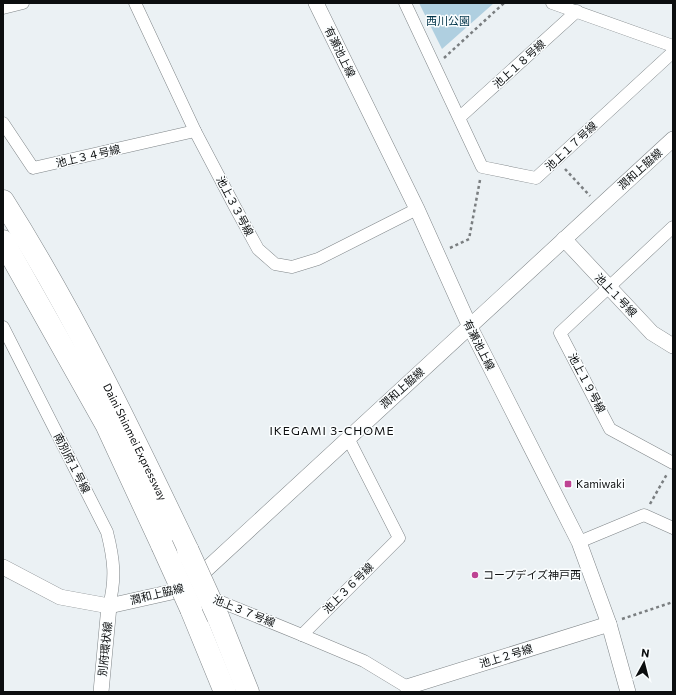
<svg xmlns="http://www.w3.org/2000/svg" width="676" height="695" viewBox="0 0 676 695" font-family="Commissioner,'Noto Sans JP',sans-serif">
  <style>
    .green { fill: #afcfe0 }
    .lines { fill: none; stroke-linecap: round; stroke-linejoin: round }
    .minor-casing { stroke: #7f8588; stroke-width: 13 }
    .tertiary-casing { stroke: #7f8588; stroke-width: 16 }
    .motorway-casing { stroke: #7f8588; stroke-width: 23 }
    .path { stroke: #7a7e80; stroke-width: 2.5; stroke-dasharray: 3 3; stroke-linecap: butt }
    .minor { stroke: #fff; stroke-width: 12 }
    .tertiary { stroke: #fff; stroke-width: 15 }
    .motorway { stroke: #fff; stroke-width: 22 }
    .motorway-bridge-casing { stroke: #7f8588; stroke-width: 23; stroke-linecap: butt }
    .motorway-bridge { stroke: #fff; stroke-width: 22 }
    .poi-dot { fill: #be4393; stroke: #fbfeff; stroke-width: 1.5 }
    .labels { text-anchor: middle; stroke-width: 3; stroke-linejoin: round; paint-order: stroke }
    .park-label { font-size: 11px; fill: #003348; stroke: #fbfeff }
    .street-label { font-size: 11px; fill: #0c0e0f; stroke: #fbfeff }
    .poi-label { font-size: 11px; fill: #0c0e0f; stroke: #fbfeff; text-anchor: start }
    .neighbourhood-label { font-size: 12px; letter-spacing: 1px; fill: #0c0e0f; stroke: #fbfeff }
  </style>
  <rect width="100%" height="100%" fill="#ebf1f4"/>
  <path class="green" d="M419,3H494L442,49Z"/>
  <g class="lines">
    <g class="minor-casing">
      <g id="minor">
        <path d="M135,3L195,131L235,207L258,249L275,264L292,267L318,259L417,209"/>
        <path d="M405,3L482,167L536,178L673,52"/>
        <path d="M552,3L673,46"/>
        <path d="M3,8L23,3"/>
        <path d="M460,117L577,11"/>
        <path d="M3,123L33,168L195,131"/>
        <path d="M673,227L560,333L610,429L673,463"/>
        <path d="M3,327L107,532C114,560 116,578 109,606"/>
        <path d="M348,438L399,538L302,635L364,661L407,687L408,692"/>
        <path d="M579,542L644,515L673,528"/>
        <path d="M209,597L302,635"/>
      </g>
    </g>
    <g class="tertiary-casing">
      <g id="tertiary">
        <path d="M316,3L417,209L470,327L579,542L609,624L628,692"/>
        <path d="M564,239L652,333L673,346"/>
        <path d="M3,567L60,597L109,606L185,589L673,139"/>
        <path d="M407,687L609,624"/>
        <path d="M101,692L109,606"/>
      </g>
    </g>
    <g class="motorway-casing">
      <g id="motorway">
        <path id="s1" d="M3,201C74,313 131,432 188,551"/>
        <path d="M3,241L106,424L162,545"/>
        <path d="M191,609L225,692"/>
        <path d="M218,617L248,692"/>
      </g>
    </g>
    <g class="path">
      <path d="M444,58L504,3"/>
      <path d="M565,169L590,196"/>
      <path d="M450,248L469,239L480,180"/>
      <path d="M650,504L667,474"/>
      <path d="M622,619L673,602"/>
    </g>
    <use href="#minor" class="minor"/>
    <use href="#tertiary" class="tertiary"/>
    <use href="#motorway" class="motorway"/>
    <g class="motorway-bridge-casing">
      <g id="motorway-bridge">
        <path d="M162,545L191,609"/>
        <path d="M188,551L218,617"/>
      </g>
    </g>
    <use href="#motorway-bridge" class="motorway-bridge"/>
  </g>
  <g class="poi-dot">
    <rect x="564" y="480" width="8" height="8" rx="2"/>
    <circle cx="475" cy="575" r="4"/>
  </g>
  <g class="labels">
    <g class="park-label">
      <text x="448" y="25">西川公園</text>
    </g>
    <g class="street-label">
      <text transform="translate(340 52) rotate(64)" y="4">有瀬池上線</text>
      <text transform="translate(519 64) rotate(-42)" y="4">池上１８号線</text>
      <text transform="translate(571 146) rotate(-43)" y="4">池上１７号線</text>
      <text transform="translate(88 156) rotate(-13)" y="4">池上３４号線</text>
      <text transform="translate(640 169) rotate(-42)" y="4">潤和上脇線</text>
      <text transform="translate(235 206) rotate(62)" y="4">池上３３号線</text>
      <text transform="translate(616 295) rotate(46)" y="4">池上１号線</text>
      <text transform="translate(479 345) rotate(63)" y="4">有瀬池上線</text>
      <text transform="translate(587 383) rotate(62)" y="4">池上１９号線</text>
      <text transform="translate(402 388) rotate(-42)" y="4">潤和上脇線</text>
      <text dy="4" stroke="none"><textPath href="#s1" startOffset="275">Daini Shinmei Expressway</textPath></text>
      <text transform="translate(72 463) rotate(63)" y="4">南別府１号線</text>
      <text transform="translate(348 588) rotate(-45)" y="4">池上３６号線</text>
      <text transform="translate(157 594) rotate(-14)" y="4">潤和上脇線</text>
      <text transform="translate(244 611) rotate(22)" y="4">池上３７号線</text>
      <text transform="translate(105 649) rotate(-84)" y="4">別府環状線</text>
      <text transform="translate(506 656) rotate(-17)" y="4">池上２号線</text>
    </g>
    <g class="poi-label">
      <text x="576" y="488">Kamiwaki</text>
      <text x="483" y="579">コープデイズ神戸西</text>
    </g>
    <g class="neighbourhood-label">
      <text x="332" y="435">IKEGAMI 3-CHOME</text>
    </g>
  </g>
  <rect width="676" height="695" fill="none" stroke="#0c0e0f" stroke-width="8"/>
  <g transform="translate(644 663) rotate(7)" stroke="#fbfeff" stroke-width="3" paint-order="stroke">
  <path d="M0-3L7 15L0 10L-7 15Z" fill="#0c0e0f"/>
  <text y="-6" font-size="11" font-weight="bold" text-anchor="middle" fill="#0c0e0f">N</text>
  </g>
</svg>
